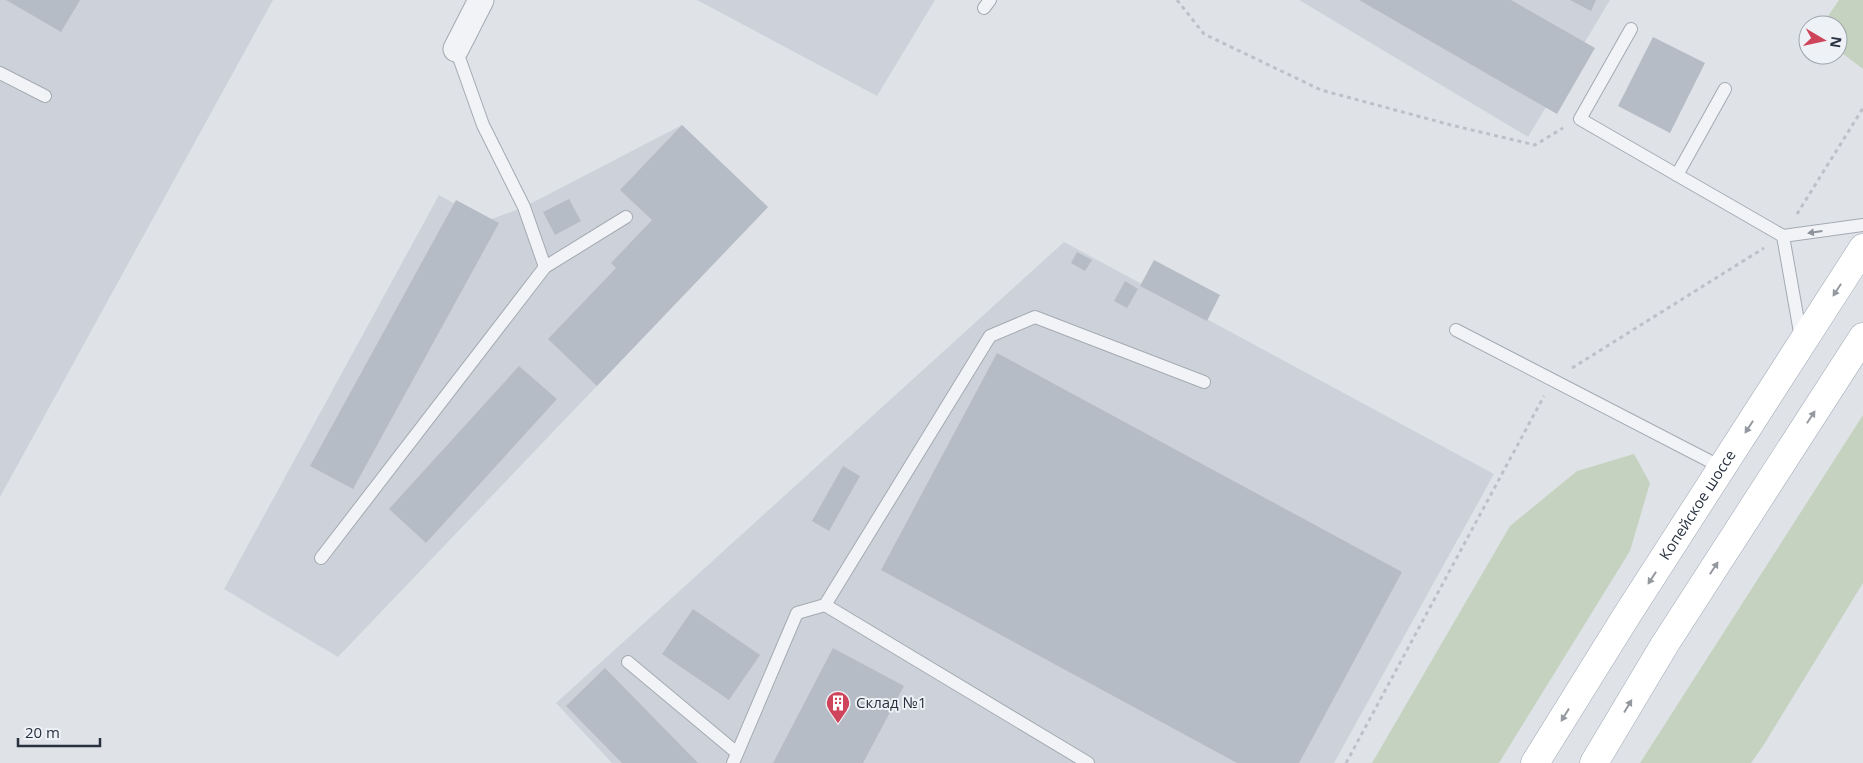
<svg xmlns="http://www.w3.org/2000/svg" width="1863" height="763" viewBox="0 0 1863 763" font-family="'Open Sans',sans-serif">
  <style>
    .built { fill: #cdd2da }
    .green { fill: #c5d2c0 }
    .building { fill: #b6bcc5 }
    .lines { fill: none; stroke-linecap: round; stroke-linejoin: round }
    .service-casing { stroke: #a4aab2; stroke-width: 14 }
    .minor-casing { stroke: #a4aab2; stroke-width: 27 }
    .primary-casing { stroke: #9ea7b4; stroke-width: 29 }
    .path { stroke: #bdc1c7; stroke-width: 3; stroke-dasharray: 4 4; stroke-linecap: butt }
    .service { stroke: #f2f3f7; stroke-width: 12 }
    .minor { stroke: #f2f3f7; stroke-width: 25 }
    .primary { stroke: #fff; stroke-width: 28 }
    .oneway { fill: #8d929b }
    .oneway2 { fill: #94989f }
    .labels { text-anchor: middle; stroke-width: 4; stroke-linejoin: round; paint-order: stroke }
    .street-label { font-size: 15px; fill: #28313f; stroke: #eef2f6 }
    .poi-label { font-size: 15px; fill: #28313f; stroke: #eef2f6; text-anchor: start }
  </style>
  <rect width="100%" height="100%" fill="#dfe3e8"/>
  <g class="built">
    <path d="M0,0H273L0,497Z"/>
    <path d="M697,0H935L877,96Z"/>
    <path d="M1299,0H1610L1528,137Z"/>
    <path d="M682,125L768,207L338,657L224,589L439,195L486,221L524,207Z"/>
    <path d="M1064,242L1494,474L1334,763H612L556,703Z"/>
  </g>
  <g class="green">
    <path d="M1839,0H1863V69L1838,50V25H1822Z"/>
    <path d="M1863,415V583L1763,746L1751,763H1640Z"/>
    <path d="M1634,454L1650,483L1630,551L1499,763H1372L1510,526L1577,471Z"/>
  </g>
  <g class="building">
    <path d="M6,0H80L61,32Z"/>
    <path d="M1359,0H1511L1595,48L1557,114Z"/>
    <path d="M1570,0H1596L1591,11Z"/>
    <path d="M1653,37L1705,63L1670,133L1618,106Z"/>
    <path d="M682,125L768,207L597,386L548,339L616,268L611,263L652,220L620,190Z"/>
    <path d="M569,199L581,221L555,235L543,212Z"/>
    <path d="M456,200L499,223L353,489L310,466Z"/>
    <path d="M1077,252L1092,260L1085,271L1071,263Z"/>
    <path d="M1154,260L1220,295L1207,321L1140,286Z"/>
    <path d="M1125,281L1138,289L1127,308L1114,301Z"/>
    <path d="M997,353L1402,572L1299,763H1237L881,570Z"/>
    <path d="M519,366L557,399L426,543L389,509Z"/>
    <path d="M843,466L860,476L829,531L812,521Z"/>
    <path d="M693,609L760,655L729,700L662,654Z"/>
    <path d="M833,648L904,686L863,763H773Z"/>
    <path d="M605,668L698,763H622L566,706Z"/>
  </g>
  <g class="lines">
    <g class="service-casing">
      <g id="service">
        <path d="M984,8L990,0"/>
        <path d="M1631,29L1580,119L1783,236"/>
        <path d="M456,49L483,125L524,207L545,267"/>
        <path d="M0,73L45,96"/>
        <path d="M1677,175L1725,89"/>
        <path d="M1456,330L1723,468"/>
        <path d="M1801,338L1783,236L1863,225"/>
        <path d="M321,558L545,267L626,217"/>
        <path d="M825,605L1088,763"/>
        <path d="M628,662L737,753"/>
        <path d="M733,763L797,613L825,605L990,336L1035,317L1204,382"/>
      </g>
    </g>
    <g class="minor-casing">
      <path id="minor" d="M456,49L481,0"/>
    </g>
    <g class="primary-casing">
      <g id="primary">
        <path id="s1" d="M1535,763L1627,615L1863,248"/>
        <path d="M1594,763L1665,644L1863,337"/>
      </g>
    </g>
    <g class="path">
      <path d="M1177,0L1204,34L1321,90L1451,125L1535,145L1563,128"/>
      <path d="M1797,214L1863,108"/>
      <path d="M1572,368L1764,248"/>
      <path d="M1346,763L1544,396"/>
    </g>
    <use href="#service" class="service"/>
    <use href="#minor" class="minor"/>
    <use href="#primary" class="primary"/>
  </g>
  <defs><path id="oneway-solid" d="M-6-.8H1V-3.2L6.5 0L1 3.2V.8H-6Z" transform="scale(1.25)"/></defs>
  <use class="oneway" href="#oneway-solid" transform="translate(1815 232) rotate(172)"/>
  <g class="oneway2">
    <use href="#oneway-solid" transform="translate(1837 290) rotate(123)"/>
    <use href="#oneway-solid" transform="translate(1811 417) rotate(-57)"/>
    <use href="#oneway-solid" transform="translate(1749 427) rotate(123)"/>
    <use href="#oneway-solid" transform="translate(1714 568) rotate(-57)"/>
    <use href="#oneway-solid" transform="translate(1652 578) rotate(123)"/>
    <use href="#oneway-solid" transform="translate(1628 706) rotate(-59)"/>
    <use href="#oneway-solid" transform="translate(1565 715) rotate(122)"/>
  </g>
  <defs>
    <g id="building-pin" transform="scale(1.25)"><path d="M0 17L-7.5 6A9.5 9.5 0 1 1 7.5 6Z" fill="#ce445a" stroke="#eef2f6"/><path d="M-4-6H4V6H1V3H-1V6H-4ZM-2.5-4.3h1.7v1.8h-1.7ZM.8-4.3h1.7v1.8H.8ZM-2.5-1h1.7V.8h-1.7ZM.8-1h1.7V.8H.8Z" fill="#fff"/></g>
  </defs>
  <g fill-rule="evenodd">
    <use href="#building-pin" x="838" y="703"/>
  </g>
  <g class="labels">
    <g class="street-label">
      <text dy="5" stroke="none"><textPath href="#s1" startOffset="305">Копейское шоссе</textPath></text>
    </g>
    <g class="poi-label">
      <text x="856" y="708">Склад №1</text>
    </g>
  </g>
  <g transform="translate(1823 40) rotate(99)"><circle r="24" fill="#eef2f6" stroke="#9fa5ad"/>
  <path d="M0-4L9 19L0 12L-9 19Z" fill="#ce445a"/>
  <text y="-8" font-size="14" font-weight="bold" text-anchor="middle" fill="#28313f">N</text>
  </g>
  <path d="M18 738v8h82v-8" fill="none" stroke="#28313f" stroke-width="2.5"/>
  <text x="25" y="738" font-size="15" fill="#28313f" stroke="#eef2f6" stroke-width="4" paint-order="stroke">20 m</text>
</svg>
